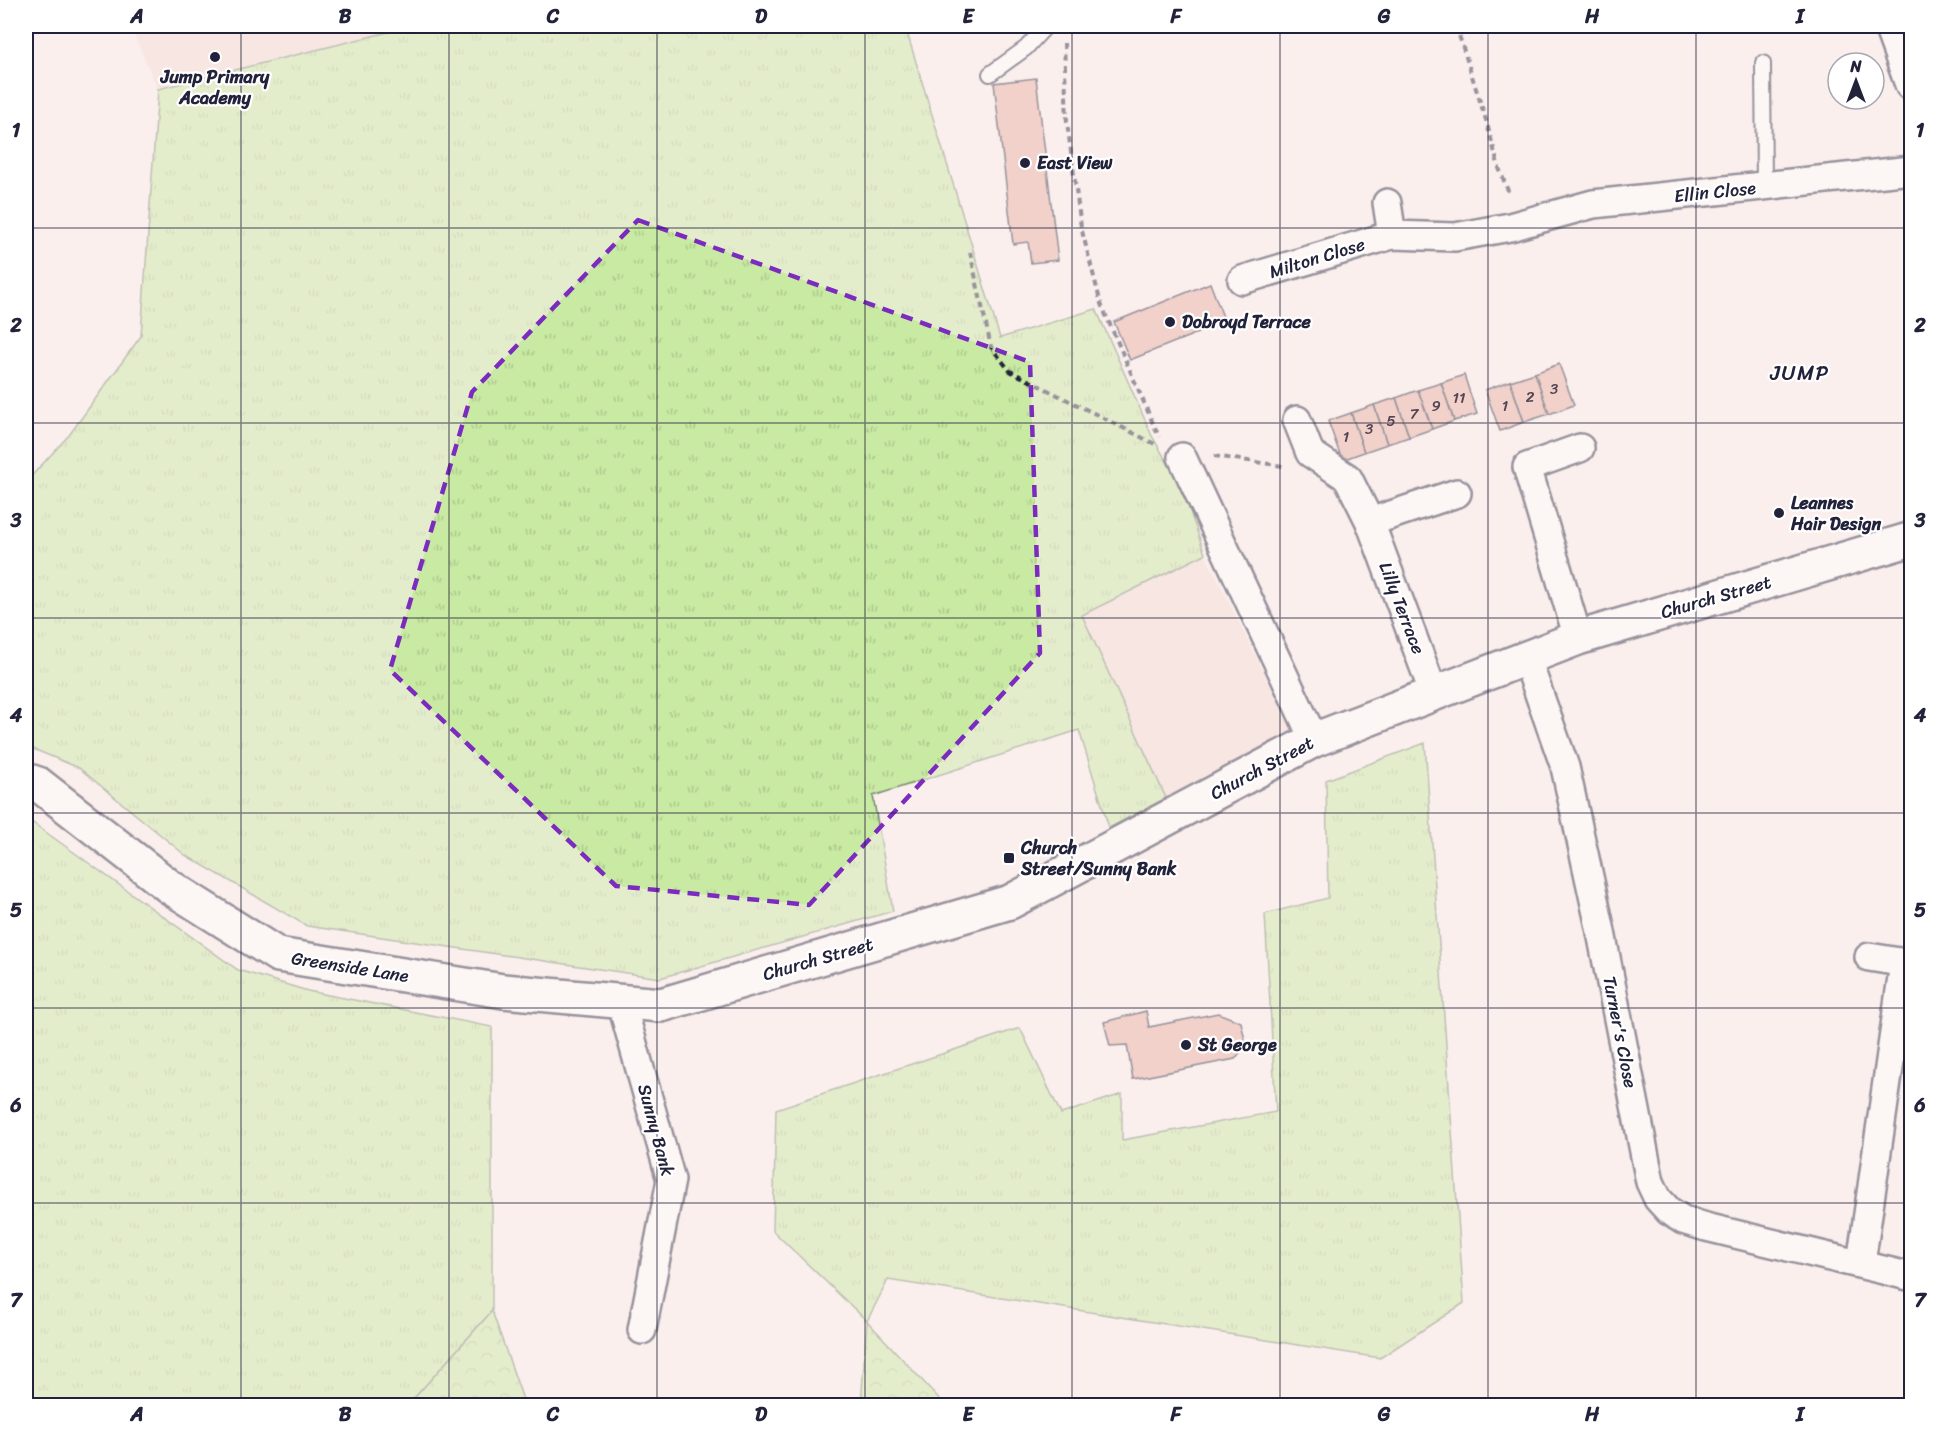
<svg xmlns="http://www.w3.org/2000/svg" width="1937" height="1431" viewBox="0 0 1937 1431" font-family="Sriracha,sans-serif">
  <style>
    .built { fill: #f4dbd5 }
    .grass { fill: url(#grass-tufts); stroke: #76866f; stroke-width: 1.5 }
    .forest { fill: url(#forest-crowns); stroke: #76866f; stroke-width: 1.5 }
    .building { fill: #e6ad9f; stroke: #22223b; stroke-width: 1.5 }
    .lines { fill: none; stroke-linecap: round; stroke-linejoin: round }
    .lane-casing { stroke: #22223b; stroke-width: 18 }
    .street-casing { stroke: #22223b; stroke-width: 32 }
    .secondary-casing { stroke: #22223b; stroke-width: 38 }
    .path { stroke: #22223b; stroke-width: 4; stroke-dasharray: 6 4.5; stroke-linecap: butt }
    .lane { stroke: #fff; stroke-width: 14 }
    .street { stroke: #fff; stroke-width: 27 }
    .secondary { stroke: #fff; stroke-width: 33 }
    .marked { fill: none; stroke: #7b2cbf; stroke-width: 4.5; stroke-dasharray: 12 8; stroke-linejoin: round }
    .grid { fill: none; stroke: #22223b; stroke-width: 1.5; stroke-opacity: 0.55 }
    .poi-dot { fill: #22223b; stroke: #fff; stroke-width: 2 }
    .labels { text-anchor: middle; stroke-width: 4.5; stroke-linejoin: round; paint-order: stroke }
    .number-label { font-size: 15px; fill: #534554 }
    .poi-label { font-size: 18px; font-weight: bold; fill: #22223b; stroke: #fff; text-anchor: start }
    .street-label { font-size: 18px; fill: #22223b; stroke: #fff }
    .quarter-label { font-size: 21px; letter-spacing: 1.5px; fill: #22223b; stroke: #fff }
    .neatline { fill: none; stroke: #22223b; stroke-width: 2 }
    .grid-label { font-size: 20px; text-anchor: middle; font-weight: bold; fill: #22223b }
  </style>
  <defs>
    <pattern id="grass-tufts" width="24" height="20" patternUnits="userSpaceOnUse" patternTransform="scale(1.5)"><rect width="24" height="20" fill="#c9eaa3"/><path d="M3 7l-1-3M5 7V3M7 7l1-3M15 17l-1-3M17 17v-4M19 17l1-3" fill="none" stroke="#acc88d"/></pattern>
    <pattern id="forest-crowns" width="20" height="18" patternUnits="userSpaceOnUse" patternTransform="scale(1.5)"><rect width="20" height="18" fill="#c9eaa3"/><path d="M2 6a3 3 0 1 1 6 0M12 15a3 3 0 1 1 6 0" fill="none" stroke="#acc88d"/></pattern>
  </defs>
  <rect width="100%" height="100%" fill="#faefec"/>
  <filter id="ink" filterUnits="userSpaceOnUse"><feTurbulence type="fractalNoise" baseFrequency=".0167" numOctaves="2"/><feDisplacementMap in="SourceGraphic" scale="12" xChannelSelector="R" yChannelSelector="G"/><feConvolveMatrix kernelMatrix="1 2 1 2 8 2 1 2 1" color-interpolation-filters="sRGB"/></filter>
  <g filter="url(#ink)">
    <g class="built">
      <path d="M130,26H413L158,89Z"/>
      <path d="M1205,554L1292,730L1166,798L1081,615Z"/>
    </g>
    <g class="grass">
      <path d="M413,26H905L1000,338L1096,309L1152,436L1181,486L1205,554L1082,615L1166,798L1109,828L1079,730L873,796L893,911L660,978L307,926L185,855L79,768L26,746V482L70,434L141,336L158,89Z"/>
      <path d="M1425,743L1464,1303L1380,1358L888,1280L867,1321L773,1231L776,1109L1020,1028L1061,1114L1122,1094V1140L1276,1112L1265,914L1328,898L1326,780Z"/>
      <path d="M26,818L238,970L308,991L492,1027V1311L408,1405H26Z"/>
    </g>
    <g class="forest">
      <path d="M492,1311L525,1405H408Z"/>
      <path d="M867,1321L945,1405H861Z"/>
    </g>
    <g class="building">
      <path d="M1036,78L1058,260L1031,263L1028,242L1013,244L994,83Z"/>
      <path d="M1210,283L1225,322L1130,360L1114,322Z"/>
      <path d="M1559,364L1574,405L1549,414L1535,373Z"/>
      <path d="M1535,373L1549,414L1524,422L1510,381Z"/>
      <path d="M1464,375L1477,414L1454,421L1441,383Z"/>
      <path d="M1510,381L1524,422L1500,431L1485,390Z"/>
      <path d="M1441,383L1454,421L1432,429L1418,390Z"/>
      <path d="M1418,390L1432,429L1409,437L1396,398Z"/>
      <path d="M1396,398L1409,437L1387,444L1374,405Z"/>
      <path d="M1374,405L1387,444L1364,452L1351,413Z"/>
      <path d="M1351,413L1364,452L1342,460L1328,421Z"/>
      <path d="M1146,1011L1149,1027L1218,1013L1241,1022L1246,1045L1235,1059L1133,1079L1127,1045L1110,1046L1104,1022Z"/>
    </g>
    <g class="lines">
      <g class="lane-casing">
        <g id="lane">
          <path d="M1763,63L1764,187"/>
          <path d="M990,74L1026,48L1046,26"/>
        </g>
      </g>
      <g class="street-casing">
        <g id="street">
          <path d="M1387,203L1392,235"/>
          <path d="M1242,280L1392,235L1455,237L1510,227L1593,204L1912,170"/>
          <path d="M1297,420L1310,453L1348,478L1370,522L1434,694"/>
          <path d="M1182,457L1314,740"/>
          <path d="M1370,522L1457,493"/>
          <path d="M1578,638L1527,467L1580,448"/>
          <path d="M1526,657L1565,767L1600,927L1650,1182L1658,1199L1669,1211L1683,1220L1706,1227L1912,1277"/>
          <path d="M1869,957L1912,964"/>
          <path d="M621,1001L671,1180L642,1330"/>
          <path d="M1861,1263L1904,963"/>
        </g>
      </g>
      <g class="secondary-casing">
        <g id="secondary">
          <path d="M1891,26L1912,84"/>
          <path d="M26,780L38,784L170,887L278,955L503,991L661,1005L1010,902L1314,740L1578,638L1912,539"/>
        </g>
      </g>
      <g class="path">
        <path d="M1456,26L1486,120L1499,168L1510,196"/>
        <path d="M1064,43L1067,122L1081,227L1101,304L1159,437"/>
        <path d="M970,252L991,347L1010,371L1155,444"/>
        <path d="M1214,456L1283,466"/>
      </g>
      <use href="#lane" class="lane"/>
      <use href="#street" class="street"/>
      <use href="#secondary" class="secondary"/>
    </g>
  </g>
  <path d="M0 0H1937V1431H0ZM638,220L1030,362L1040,653L809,905L616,886L390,670L472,392Z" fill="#faefec" fill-opacity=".55" fill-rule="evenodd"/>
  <path class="marked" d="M638,220L1030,362L1040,653L809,905L616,886L390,670L472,392Z"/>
  <path class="grid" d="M241,26V1406M449,26V1406M657,26V1406M865,26V1406M1072,26V1406M1280,26V1406M1488,26V1406M1696,26V1406M26,228H1912M26,423H1912M26,618H1912M26,813H1912M26,1008H1912M26,1203H1912"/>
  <g class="poi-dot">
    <circle cx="215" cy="57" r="6"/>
    <circle cx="1025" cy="163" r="6"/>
    <circle cx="1170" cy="322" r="6"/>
    <circle cx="1779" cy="513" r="6"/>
    <rect x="1003" y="852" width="12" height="12" rx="3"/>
    <circle cx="1186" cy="1045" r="6"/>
  </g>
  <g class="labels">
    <g class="number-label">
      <text x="1554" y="394">3</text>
      <text x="1530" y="402">2</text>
      <text x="1459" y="403">11</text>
      <text x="1436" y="411">9</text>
      <text x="1505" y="411">1</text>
      <text x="1414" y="419">7</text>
      <text x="1391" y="426">5</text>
      <text x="1369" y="434">3</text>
      <text x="1346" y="442">1</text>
    </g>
    <g class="poi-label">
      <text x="215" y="83" text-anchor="middle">Jump Primary<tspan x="215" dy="21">Academy</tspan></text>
      <text x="1037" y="169">East View</text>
      <text x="1182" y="328">Dobroyd Terrace</text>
      <text x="1791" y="509">Leannes<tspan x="1791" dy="21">Hair Design</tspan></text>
      <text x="1021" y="854">Church<tspan x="1021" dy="21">Street/Sunny Bank</tspan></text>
      <text x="1198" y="1051">St George</text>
    </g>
    <g class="street-label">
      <text transform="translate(1715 192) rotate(-6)" y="6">Ellin Close</text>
      <text transform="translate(1317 258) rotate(-17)" y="6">Milton Close</text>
      <text transform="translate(1716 597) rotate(-16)" y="6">Church Street</text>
      <text transform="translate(1402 608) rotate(69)" y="6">Lilly Terrace</text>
      <text transform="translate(1262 768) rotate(-28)" y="6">Church Street</text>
      <text transform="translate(818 959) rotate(-16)" y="6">Church Street</text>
      <text transform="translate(350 967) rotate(9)" y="6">Greenside Lane</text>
      <text transform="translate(1620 1032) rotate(79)" y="6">Turner's Close</text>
      <text transform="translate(656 1130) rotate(75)" y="6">Sunny Bank</text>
    </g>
    <g class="quarter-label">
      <text x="1800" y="380">JUMP</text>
    </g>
  </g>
  <rect width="1937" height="1431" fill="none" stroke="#fff" stroke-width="66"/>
  <g transform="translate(1856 81)"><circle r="28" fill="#ffffff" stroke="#a7a7b1" stroke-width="1.5"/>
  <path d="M0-4.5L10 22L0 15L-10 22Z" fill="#22223b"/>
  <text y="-9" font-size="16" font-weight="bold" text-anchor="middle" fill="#22223b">N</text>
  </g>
  <rect x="33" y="33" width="1871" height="1365" class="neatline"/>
  <g class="grid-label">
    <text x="137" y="23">A</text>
    <text x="345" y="23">B</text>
    <text x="553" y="23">C</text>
    <text x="761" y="23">D</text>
    <text x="968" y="23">E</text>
    <text x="1176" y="23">F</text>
    <text x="1384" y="23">G</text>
    <text x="1592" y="23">H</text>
    <text x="1800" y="23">I</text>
    <text x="16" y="137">1</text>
    <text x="1920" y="137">1</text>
    <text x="16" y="332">2</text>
    <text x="1920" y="332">2</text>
    <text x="16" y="527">3</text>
    <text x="1920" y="527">3</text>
    <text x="16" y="722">4</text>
    <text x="1920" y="722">4</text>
    <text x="16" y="917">5</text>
    <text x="1920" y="917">5</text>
    <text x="16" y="1112">6</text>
    <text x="1920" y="1112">6</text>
    <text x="16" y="1307">7</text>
    <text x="1920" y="1307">7</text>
    <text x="137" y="1421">A</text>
    <text x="345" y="1421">B</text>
    <text x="553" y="1421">C</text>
    <text x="761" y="1421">D</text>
    <text x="968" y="1421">E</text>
    <text x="1176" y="1421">F</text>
    <text x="1384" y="1421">G</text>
    <text x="1592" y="1421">H</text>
    <text x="1800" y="1421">I</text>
  </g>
</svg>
